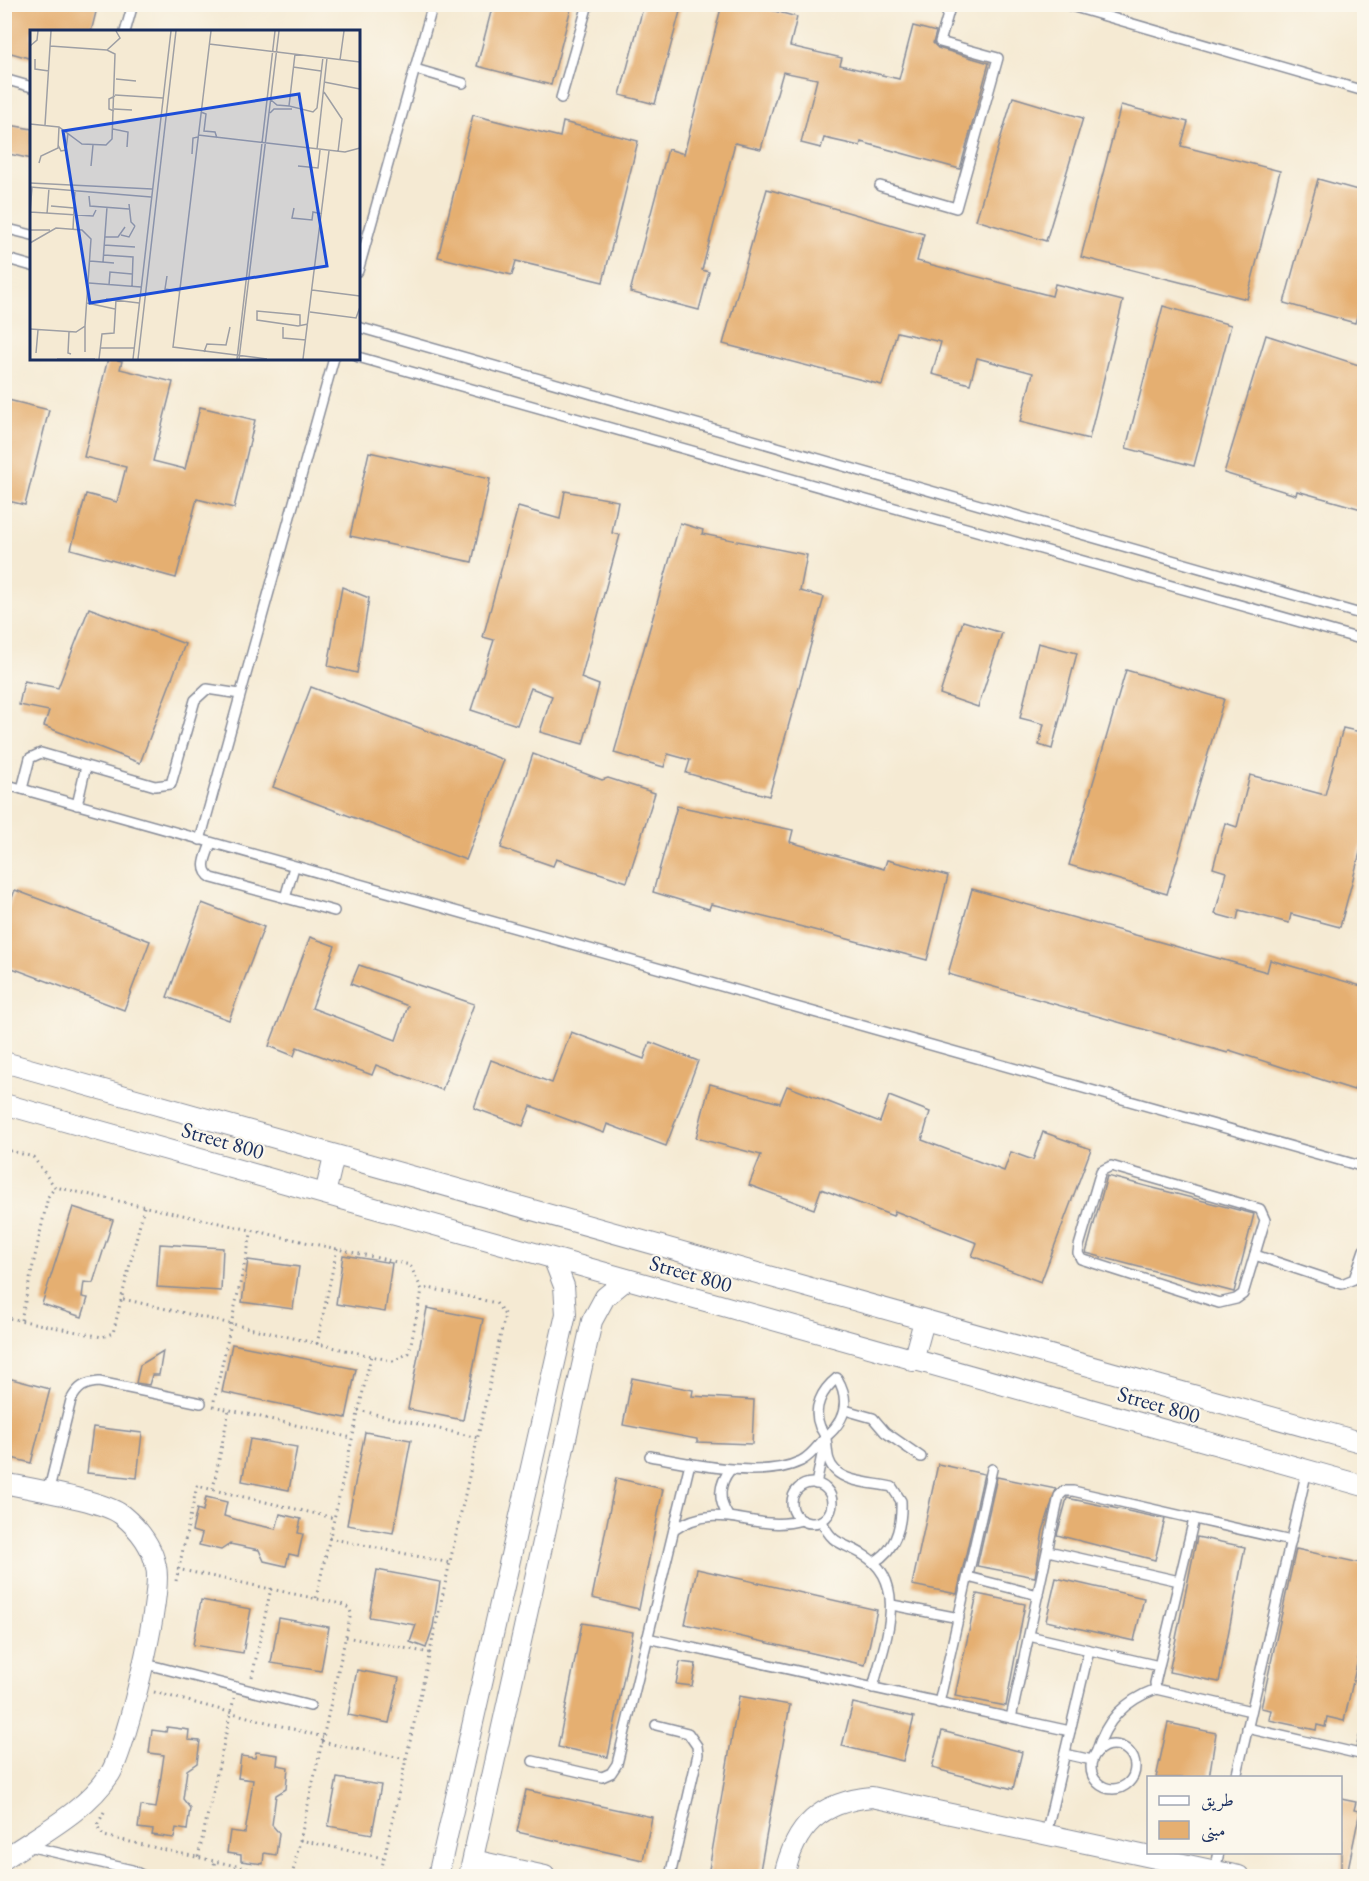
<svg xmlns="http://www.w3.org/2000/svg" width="1369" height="1881" viewBox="0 0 1369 1881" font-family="'EB Garamond',Amiri,serif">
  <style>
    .building { fill: #e5af71 }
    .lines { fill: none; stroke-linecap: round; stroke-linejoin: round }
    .lane-casing { stroke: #888c98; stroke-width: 12 }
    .street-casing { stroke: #888c98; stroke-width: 22 }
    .path { stroke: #888c98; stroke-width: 3; stroke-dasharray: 1.5 4.5; stroke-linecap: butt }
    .lane { stroke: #fff; stroke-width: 9 }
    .street { stroke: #fff; stroke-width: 20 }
    .labels { text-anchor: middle; stroke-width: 4.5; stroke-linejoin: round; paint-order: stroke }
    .street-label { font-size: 22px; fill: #1b2f5e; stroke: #fbf7ec }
    .inset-road { fill: none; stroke: #9e9fa4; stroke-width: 1.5 }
    .view { fill: #1d4ed8; fill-opacity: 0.15; stroke: #1d4ed8; stroke-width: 3 }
    .inset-edge { fill: none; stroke: #1b2f5e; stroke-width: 3 }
  </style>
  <rect width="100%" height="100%" fill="#fbf7ec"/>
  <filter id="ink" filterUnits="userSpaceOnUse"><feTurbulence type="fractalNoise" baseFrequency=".0167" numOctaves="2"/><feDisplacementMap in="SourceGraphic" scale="12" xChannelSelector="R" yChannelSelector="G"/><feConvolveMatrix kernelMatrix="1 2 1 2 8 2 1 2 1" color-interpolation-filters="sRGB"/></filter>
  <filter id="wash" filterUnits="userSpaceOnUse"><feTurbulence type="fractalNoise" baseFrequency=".008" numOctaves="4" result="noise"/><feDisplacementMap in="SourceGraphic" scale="24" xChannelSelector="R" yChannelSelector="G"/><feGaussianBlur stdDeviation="1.35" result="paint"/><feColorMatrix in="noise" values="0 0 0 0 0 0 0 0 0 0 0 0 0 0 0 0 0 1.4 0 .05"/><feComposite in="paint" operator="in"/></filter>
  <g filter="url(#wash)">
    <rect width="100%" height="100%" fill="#f5ead3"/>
    <g id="blocks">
      <g class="building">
        <path d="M4,4H98L91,32H32V59L4,51Z"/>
        <path d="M493,4H572L551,85L477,66Z"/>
        <path d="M644,4H682L655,104L620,95Z"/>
        <path d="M722,4H749L797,17L790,46L842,58L840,65L899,79L913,26L936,32L933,43L938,48L989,63L960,169L861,142L860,146L824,138L821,148L801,143L817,79L783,72L761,149L735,143L702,270L709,272L699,310L630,292L668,149L684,154Z"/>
        <path d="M1013,97L1083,118L1046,241L976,220Z"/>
        <path d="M1121,105L1188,122L1181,146L1280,171L1247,299L1081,257Z"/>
        <path d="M473,115L560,137L563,122L638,141L603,282L516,261L512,275L438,257Z"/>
        <path d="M4,124L32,129V159L4,153Z"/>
        <path d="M1318,179L1365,192V290L1355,323L1284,303Z"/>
        <path d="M767,189L924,234L917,261L1052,296L1055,284L1123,301L1089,439L1020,422L1033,373L977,358L970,384L932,374L941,342L897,332L882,385L723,344Z"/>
        <path d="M1163,306L1231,325L1194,466L1126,448Z"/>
        <path d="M1266,335L1365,367V510L1297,491L1296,495L1224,473Z"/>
        <path d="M108,358L122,361L120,369L173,382L153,461L185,469L200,407L255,420L234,508L197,499L176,578L71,549L86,494L117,502L126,467L84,457Z"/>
        <path d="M4,399L49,410L25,505L4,500Z"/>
        <path d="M369,452L490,479L472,562L350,536Z"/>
        <path d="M565,491L618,501L612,533L620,535L581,678L599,685L583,744L540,732L552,696L531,688L517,725L471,710L494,640L483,637L518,507L560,519Z"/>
        <path d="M680,523L703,530L702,534L807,555L800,591L824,597L769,796L686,773L690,760L668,754L664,767L614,753Z"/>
        <path d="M342,587L369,598L357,673L328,666Z"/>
        <path d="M89,608L185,644L140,763L44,726L49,711L19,705L24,681L58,688Z"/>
        <path d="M963,621L1002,633L978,707L940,694Z"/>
        <path d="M1038,643L1077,653L1052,749L1039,745L1044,724L1020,718Z"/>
        <path d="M1126,670L1224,699L1167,894L1069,865Z"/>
        <path d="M311,687L504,760L466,860L273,787Z"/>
        <path d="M1343,728L1365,733V834L1340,927L1291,914L1289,923L1239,910L1237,920L1215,914L1226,872L1213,868L1225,823L1237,827L1250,775L1325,795Z"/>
        <path d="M533,754L602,780L608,778L655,793L627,882L556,859L553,866L501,848Z"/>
        <path d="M677,806L793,830L790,842L884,869L887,860L948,876L927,960L780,921L711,904L709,909L653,892Z"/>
        <path d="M972,889L1267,972L1270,960L1365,987V1056L1354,1090L1229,1050L1228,1053L948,974Z"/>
        <path d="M15,890L150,941L124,1010L4,965V919Z"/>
        <path d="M202,903L264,927L229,1020L167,997Z"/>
        <path d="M310,937L335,946L312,1008L396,1040L408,1006L351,984L359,965L474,1004L442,1090L376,1065L372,1075L297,1047L294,1056L269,1046Z"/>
        <path d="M571,1032L644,1059L650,1042L698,1061L666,1146L607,1124L604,1133L531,1106L523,1126L474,1108L491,1060L552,1083Z"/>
        <path d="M710,1084L780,1103L787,1086L880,1122L889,1096L930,1112L922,1140L1004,1171L1011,1152L1033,1160L1043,1132L1091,1149L1041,1282L972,1256L977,1243L895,1211L893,1216L821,1189L814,1209L749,1185L761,1155L696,1138Z"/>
        <path d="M1107,1176L1254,1214L1234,1292L1086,1253Z"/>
        <path d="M73,1207L113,1220L93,1283L84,1282L82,1297L88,1298L82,1317L42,1304Z"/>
        <path d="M160,1244L223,1248L221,1291L157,1287Z"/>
        <path d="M343,1255L392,1263L385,1312L336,1304Z"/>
        <path d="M248,1260L299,1267L293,1309L242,1302Z"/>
        <path d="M427,1308L483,1319L463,1420L408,1409Z"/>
        <path d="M232,1344L356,1369L346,1418L222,1392Z"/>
        <path d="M163,1351L159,1375H152L149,1385L136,1383L140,1365Z"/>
        <path d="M4,1377L50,1389L31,1463L4,1456Z"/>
        <path d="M632,1378L693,1390L692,1396L754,1400L752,1444L697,1442V1439L623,1425Z"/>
        <path d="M93,1427L142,1433L137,1478L87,1473Z"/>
        <path d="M365,1432L411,1440L393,1533L347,1525Z"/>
        <path d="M250,1439L297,1447L289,1490L242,1481Z"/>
        <path d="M938,1464L984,1474L957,1594L912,1585Z"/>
        <path d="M997,1477L1056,1489L1043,1531L1035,1577L977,1566Z"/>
        <path d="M616,1478L663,1489L639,1609L592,1598Z"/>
        <path d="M206,1497L227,1502L224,1516L248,1523L276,1529L280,1514L301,1519L298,1533L303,1534L298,1556L289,1554L286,1566L264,1561L259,1550L230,1544L221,1550L199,1545L202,1534L192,1531L197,1509L203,1511Z"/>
        <path d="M1067,1498L1165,1519L1155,1560L1057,1535Z"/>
        <path d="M1197,1537L1245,1547L1219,1682L1169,1672Z"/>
        <path d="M1296,1549L1365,1564V1629L1344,1721L1327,1717L1325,1727L1317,1725L1316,1730L1269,1720L1271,1710L1261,1708Z"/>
        <path d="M697,1569L877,1610L865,1665L685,1624Z"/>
        <path d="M377,1570L440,1582L433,1627L426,1648L410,1642L416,1625L369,1617Z"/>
        <path d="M1056,1578L1144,1598L1134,1641L1046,1621Z"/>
        <path d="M977,1594L1025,1604L1006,1706L955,1696Z"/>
        <path d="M201,1600L251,1609L243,1653L193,1645Z"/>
        <path d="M279,1618L329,1627L321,1671L271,1663Z"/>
        <path d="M582,1623L633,1632L608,1757L558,1747Z"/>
        <path d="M680,1662L696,1664L692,1686L676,1684Z"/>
        <path d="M357,1670L399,1678L389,1723L348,1715Z"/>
        <path d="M739,1696L790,1705L759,1876H717L708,1875Z"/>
        <path d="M853,1703L914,1717L903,1761L842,1746Z"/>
        <path d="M1168,1723L1216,1733L1209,1778H1156Z"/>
        <path d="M167,1727L189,1730L188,1740L200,1741L197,1763L187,1770L183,1799L190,1808L187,1830L176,1828L174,1838L152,1835L153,1830L138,1828L141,1806L156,1808L160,1783L164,1755L149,1753L152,1730L166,1732Z"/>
        <path d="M942,1731L1022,1752L1013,1789L932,1768Z"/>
        <path d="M256,1752L278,1755L277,1765L288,1767L286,1789L276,1795L272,1825L279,1833L276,1855L264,1853L263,1864L241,1861V1855L227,1853L230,1831L245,1833L249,1808L253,1780L238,1778L241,1756L255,1758Z"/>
        <path d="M337,1778L381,1785L372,1834L328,1826Z"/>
        <path d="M526,1790L652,1817L643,1860L517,1832Z"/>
        <path d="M1341,1799L1356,1802L1354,1810L1360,1811L1347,1874L1341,1873Z"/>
      </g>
    </g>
  </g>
  <g filter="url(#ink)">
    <use href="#blocks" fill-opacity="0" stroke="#888c98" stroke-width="1.5"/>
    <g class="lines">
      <g class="lane-casing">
        <g id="lane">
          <path d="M1064,4L1364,91"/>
          <path d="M125,32L133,4"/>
          <path d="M415,69L463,83"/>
          <path d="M4,79L32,87"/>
          <path d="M561,98L588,4"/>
          <path d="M880,186L956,208L998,58L940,42L951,4"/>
          <path d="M4,228L32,235"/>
          <path d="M4,258L32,266"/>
          <path d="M358,271L433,4"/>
          <path d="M358,327L1364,615"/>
          <path d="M358,357L1364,640"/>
          <path d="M4,784L1364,1167"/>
          <path d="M22,789L30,758L41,753L155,786L171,784L195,700L207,689L240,694"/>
          <path d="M77,805L86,766"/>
          <path d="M200,840L334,358"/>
          <path d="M211,843C207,856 198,869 212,878L334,911"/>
          <path d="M285,898L294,867"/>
          <path d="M1111,1166L1260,1209L1265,1220L1243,1294L1236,1299L1219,1303L1081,1259L1078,1253L1079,1246L1101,1171Z"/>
          <path d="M1255,1255L1342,1284L1354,1279L1364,1250"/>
          <path d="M845,1410L873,1418L885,1432L921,1457"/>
          <path d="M650,1456C691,1464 762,1480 801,1461C814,1454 818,1444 828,1435C846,1419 850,1400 837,1378C822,1390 812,1408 820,1427C822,1431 825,1434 826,1439C828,1450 826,1461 835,1470C847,1483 875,1483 892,1487L901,1501C902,1525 896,1550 874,1562"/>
          <circle cx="812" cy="1503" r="20"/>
          <path d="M816,1484L824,1445"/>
          <path d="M48,1493L71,1400C78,1387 84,1383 99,1382L201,1403"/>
          <path d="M728,1516C718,1500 718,1485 730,1470"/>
          <path d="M1194,1519L1155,1683L1156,1689L1251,1711"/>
          <path d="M822,1521C832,1545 842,1542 862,1554C912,1582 883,1646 873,1688"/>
          <path d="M674,1530C719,1498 754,1534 802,1520"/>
          <path d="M1048,1551L1179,1581"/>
          <path d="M968,1577L1038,1595"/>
          <path d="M892,1605L959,1618"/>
          <path d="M1029,1636L1159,1666"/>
          <path d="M647,1638L1070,1731"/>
          <path d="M142,1663L310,1706"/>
          <path d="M939,1703L992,1469"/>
          <path d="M1011,1718L1059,1496L1064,1491H1073L1291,1541"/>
          <path d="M656,1725L688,1733L697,1746L698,1754L670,1876"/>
          <path d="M1247,1728L1364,1755"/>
          <circle cx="1113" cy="1767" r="22"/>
          <path d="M1096,1753C1106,1720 1124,1701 1156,1689"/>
          <path d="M1065,1754L1092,1760"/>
          <path d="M1360,1754L1364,1738"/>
          <path d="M533,1761L602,1777L611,1773L617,1764L690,1463"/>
          <path d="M1236,1778L1307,1470"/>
          <path d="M1046,1834L1089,1650"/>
          <path d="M28,1846L132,1870L144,1876"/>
          <path d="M1215,1871L1219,1852"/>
        </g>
      </g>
      <g class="street-casing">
        <g id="street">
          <path d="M4,1062L1364,1443"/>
          <path d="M4,1104L1364,1486"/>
          <path d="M325,1194L334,1156"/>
          <path d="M913,1361L924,1321"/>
          <path d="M4,1483C31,1489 103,1500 122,1515C139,1529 152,1545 156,1567C163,1595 126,1749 110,1774C86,1811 40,1834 4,1859"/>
          <path d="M473,1860L545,1876"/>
          <path d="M438,1876L566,1314L564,1286L554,1260"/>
          <path d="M469,1876L592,1321L605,1297L626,1280"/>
          <path d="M784,1876C795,1826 820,1802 872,1797L1239,1876"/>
        </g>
      </g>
      <g class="path">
        <path d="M4,1149L33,1157L55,1187L410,1265L422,1290L409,1353L393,1361L123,1299"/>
        <path d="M4,1317L102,1337L113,1333L144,1207"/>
        <path d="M21,1320L48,1197L55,1187"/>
        <path d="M317,1344L337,1249"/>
        <path d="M214,1401L252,1230"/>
        <path d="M213,1406L352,1438"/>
        <path d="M358,1410L478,1438"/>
        <path d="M213,1489L229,1410"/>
        <path d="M329,1538L450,1563"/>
        <path d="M177,1569L341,1604L349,1608L351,1613L292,1876"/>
        <path d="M176,1581L197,1486L334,1518"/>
        <path d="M316,1598L371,1356"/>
        <path d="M346,1637L430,1653"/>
        <path d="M252,1677L271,1588"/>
        <path d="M154,1692L323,1737"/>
        <path d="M322,1742L406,1759"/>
        <path d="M104,1812L97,1826L104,1836L280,1876"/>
        <path d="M300,1840L383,1858"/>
        <path d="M198,1857L234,1698"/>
        <path d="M211,1876L215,1861"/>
        <path d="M380,1876L505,1315L496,1303L429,1288L422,1290"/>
      </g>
      <use href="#lane" class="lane"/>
      <use href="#street" class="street"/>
    </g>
  </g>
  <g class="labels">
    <g class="street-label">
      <text transform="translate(223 1140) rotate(16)" y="8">Street 800</text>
      <text transform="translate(691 1273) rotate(16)" y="8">Street 800</text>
      <text transform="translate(1159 1404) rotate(16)" y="8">Street 800</text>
    </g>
  </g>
  <g transform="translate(30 30)">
    <rect width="330" height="330" fill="#f5ead3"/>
    <path class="inset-road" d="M181,1L143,317L237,329M179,14L330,32M0,16L7,10L8,1M77,20L90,8L86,1M265,24L259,76L283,82L287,78L293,27M5,29V39L19,41M310,30L314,1M263,37L291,41M86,49L106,51M294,52L330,59M294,62L312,89L308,122M85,65L133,68M241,70L247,75L259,76M84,79L102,80M84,81L79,79V69L85,66M171,82L176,84L174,101L185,102L187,108M240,83L244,79H262M0,94L29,97L52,114L76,115L82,109L85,24L77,20L20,16M15,95L21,1M83,99L98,102L97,117M168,105L315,122L330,118M28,115L31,121L36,120L38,103M287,119L297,28M162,124L163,108L168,107M9,133L11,126L28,118L29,97M61,136L63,115M268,136L288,138L290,120M0,153L122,159M0,157L121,167M59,166L60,176L99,179M99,174L101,192L105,196M21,176L44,178M264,178L262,188L282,190L283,182L292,184M0,182L63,186L66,180M0,183L2,157M17,184L19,158M43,199L45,160M0,200H20M91,205L99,207L105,196M75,207H88L95,197M0,213L26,198L52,200L61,209L55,296L46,302L0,299M74,215L105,217M74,225L103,227L102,256M60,231L84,233M73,232L77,177M137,246L135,259L150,261M59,253L111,257M79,255L80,242L102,244M282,260L330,266M76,269L109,273M57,273L85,279M280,282L326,288L330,277M270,295V285L227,281V290L268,296L278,294M253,297V308L276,310M39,302L38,323L41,324M71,318H104M55,322V296M174,322L177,314L196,315L200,297M6,323L8,300M27,329H65M69,329L72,304L84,303L86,270M103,329L141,1M108,329L146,1M207,329L245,1M209,329L249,1M273,329L299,121"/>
    <path class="view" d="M269,64L297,236L60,273L33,101Z"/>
    <rect width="330" height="330" class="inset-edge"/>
  </g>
  <rect width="1369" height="1881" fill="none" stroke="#fbf7ec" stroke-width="24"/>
  <rect x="1147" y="1776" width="195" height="78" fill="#fbf7ec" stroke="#a1a7b3" stroke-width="1.5"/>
  <rect x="1159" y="1796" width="30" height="9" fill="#ffffff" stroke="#a1a7b3" stroke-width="1.5"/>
  <text x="1201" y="1806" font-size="18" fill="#1b2f5e">طريق</text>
  <rect x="1159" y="1821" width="30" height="18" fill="#e5af71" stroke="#a1a7b3" stroke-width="1.5"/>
  <text x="1201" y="1836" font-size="18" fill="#1b2f5e">مبنى</text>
</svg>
